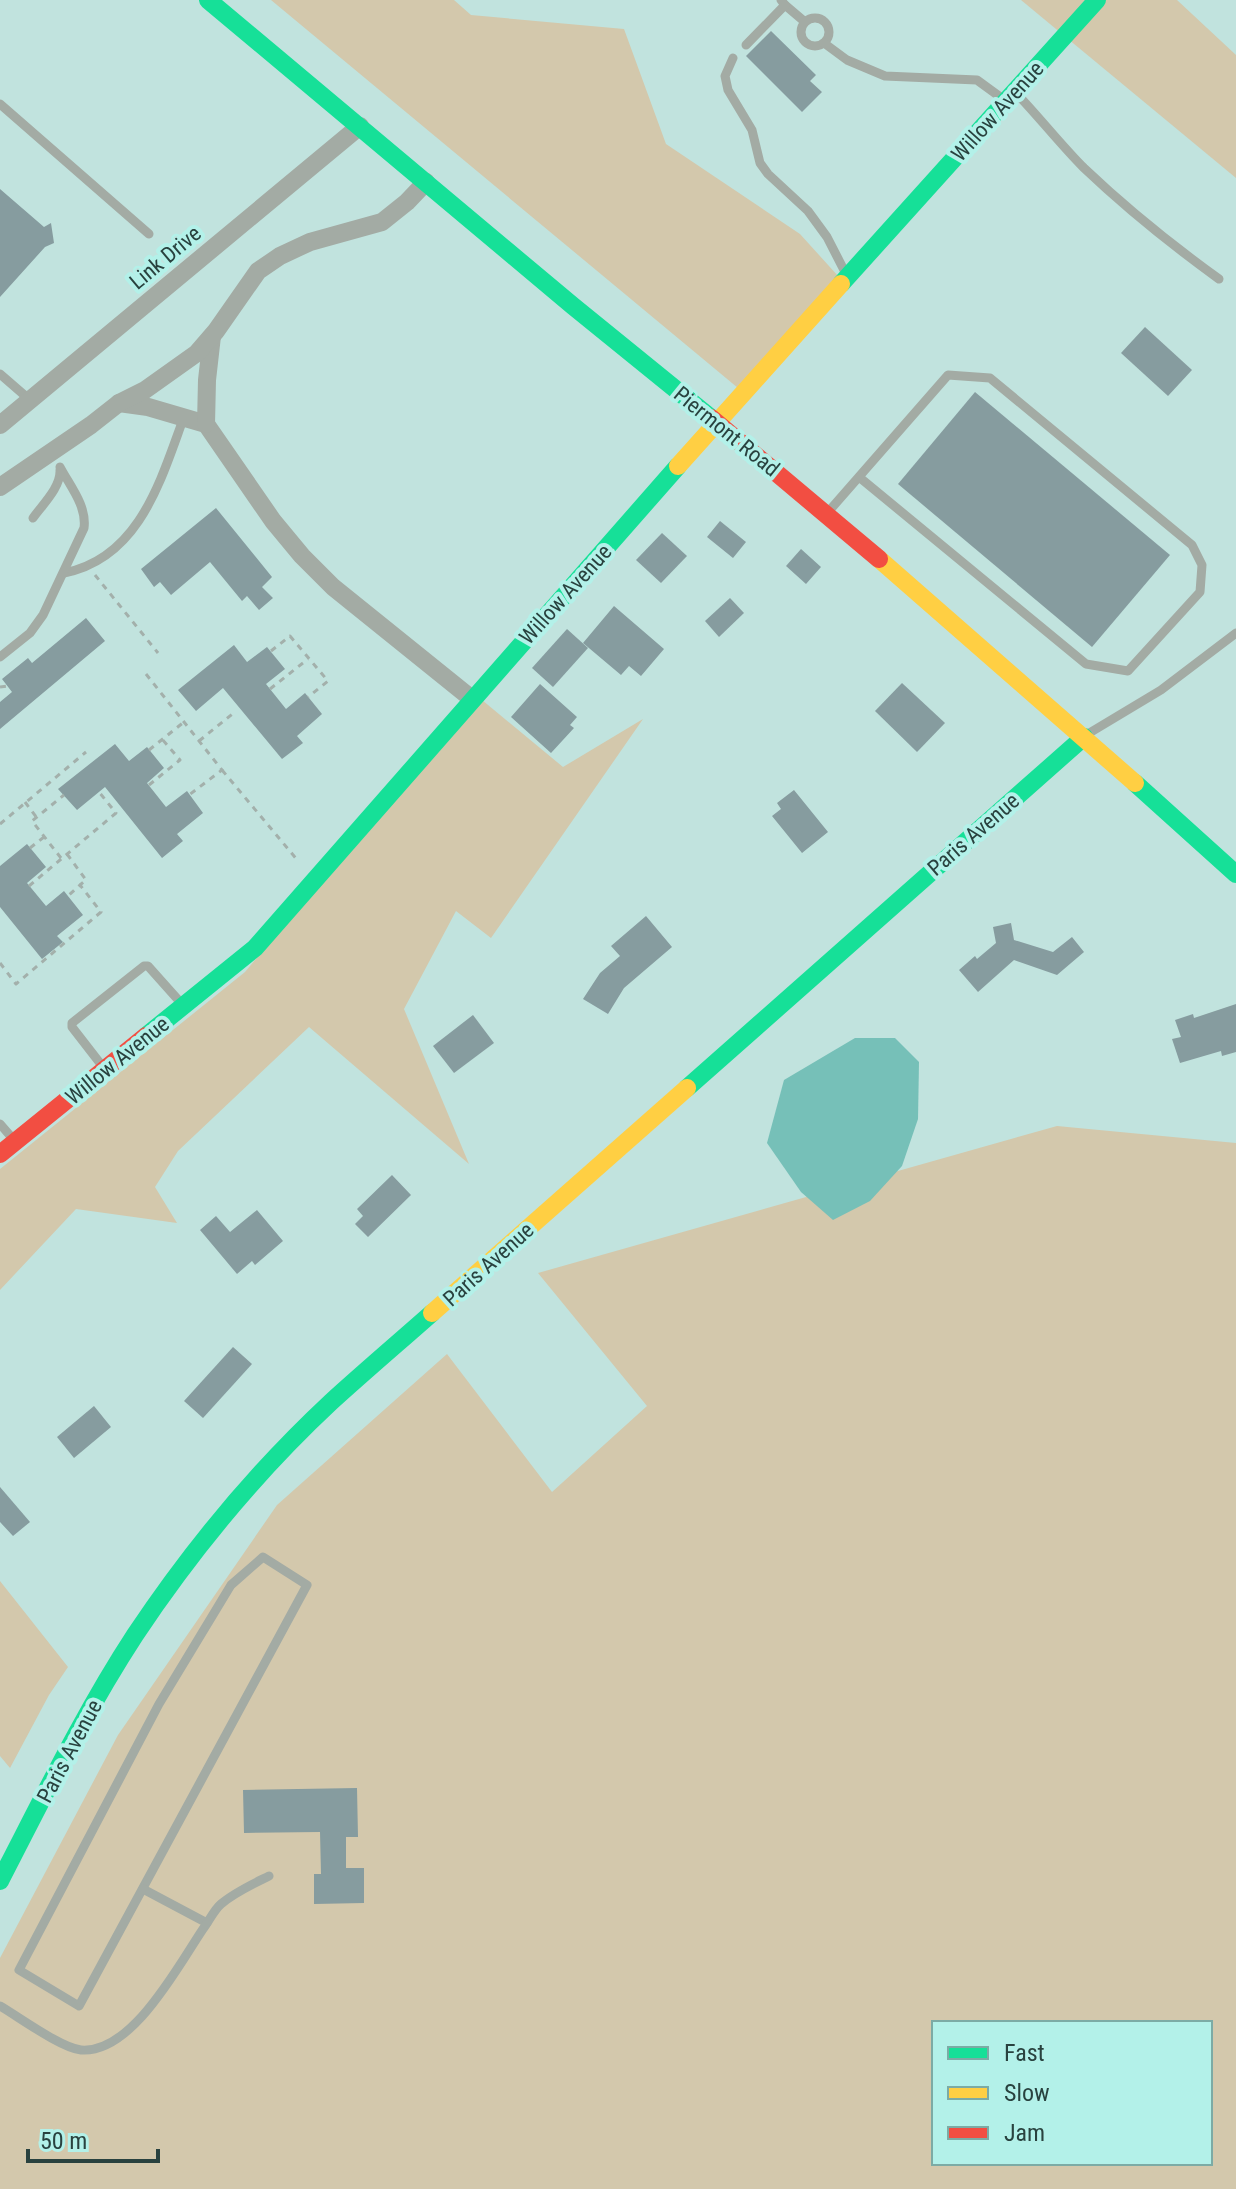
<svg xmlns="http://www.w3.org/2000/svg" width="1236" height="2189" viewBox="0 0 1236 2189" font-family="'Roboto Condensed',sans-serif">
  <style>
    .green { fill: #d3c8ac; fill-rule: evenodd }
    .water { fill: #76c0b8 }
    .building { fill: #869c9f }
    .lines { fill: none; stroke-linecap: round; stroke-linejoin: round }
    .path { stroke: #a3b0ab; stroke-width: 3; stroke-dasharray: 6 6; stroke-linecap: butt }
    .lane { stroke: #a3aba4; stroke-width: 9 }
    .street { stroke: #a3aba4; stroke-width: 18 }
    .fast { stroke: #16e098; stroke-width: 18 }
    .slow { stroke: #ffcf43; stroke-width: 18 }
    .jam { stroke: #f24e42; stroke-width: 18 }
    .labels { text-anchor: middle; stroke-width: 8; stroke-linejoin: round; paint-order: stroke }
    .street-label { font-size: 22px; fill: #29423f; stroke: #b3f1e9 }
  </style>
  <rect width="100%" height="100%" fill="#c1e3de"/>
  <g class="green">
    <path d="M271,0H454L471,15L624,29L666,144L800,234L848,287L744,393Z"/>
    <path d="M1021,0H1177L1236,55V178Z"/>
    <path d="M476,695L563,767L643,719L491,938L456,911L404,1009L469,1164L309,1027L178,1151L155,1187L177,1223L76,1209L0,1290V1169L245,972Z"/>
    <path d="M1057,1126L1236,1143V2189H0V1958L118,1735L277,1505L447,1354L552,1492L647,1406L538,1273ZM934,2023H1210V2163H934Z"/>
    <path d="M0,1581L68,1667L49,1695L10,1768L0,1756Z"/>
  </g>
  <path class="water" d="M855,1038H895L919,1062L918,1119L902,1166L870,1201L833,1220L801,1192L767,1143L784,1080Z"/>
  <g class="building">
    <path d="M771,31L816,75L810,81L822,92L802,112L746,56Z"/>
    <path d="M0,189L44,227L51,223L54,243L45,247L0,297Z"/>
    <path d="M1145,327L1192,370L1168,396L1121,353Z"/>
    <path d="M975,392L1170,555L1092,647L898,484Z"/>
    <path d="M216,508L272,577L262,587L273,598L259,610L247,596L242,601L210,562L171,595L160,582L154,587L141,569Z"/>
    <path d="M720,521L746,542L733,558L707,537Z"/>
    <path d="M662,533L687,556L661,583L636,560Z"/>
    <path d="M801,549L821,567L806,584L786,566Z"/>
    <path d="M730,598L744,613L719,637L705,621Z"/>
    <path d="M614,606L664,649L641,676L629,666L621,675L583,643Z"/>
    <path d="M86,618L105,641L0,729V702L12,692L2,679L28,658L32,663Z"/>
    <path d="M567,629L588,648L553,687L532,668Z"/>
    <path d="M234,645L247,662L267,647L285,669L266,684L286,709L305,693L322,714L297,736L303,743L282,759L223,688L196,711L178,690Z"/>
    <path d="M902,683L945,723L917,752L875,711Z"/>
    <path d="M540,684L577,717L570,725L574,728L551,753L511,717Z"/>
    <path d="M115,744L129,761L147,747L164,768L147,783L166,807L187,791L203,813L177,834L183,841L162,858L105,787L77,810L58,789Z"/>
    <path d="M794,790L828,832L802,853L772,816L781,809L777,803Z"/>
    <path d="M27,844L46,867L27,883L46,906L64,891L83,915L57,936L63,942L42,959L0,907V866Z"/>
    <path d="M646,916L672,947L624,988L608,1014L583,999L600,973L620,956L611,946Z"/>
    <path d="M1011,923L1014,940L1053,952L1072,937L1084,952L1057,975L1014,960L978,992L959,970L975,956L977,959L996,943L993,927Z"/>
    <path d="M1236,1004V1052L1222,1056L1221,1051L1180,1063L1172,1039L1181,1037L1175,1020L1193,1014L1194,1018Z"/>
    <path d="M473,1015L494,1043L454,1073L433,1046Z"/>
    <path d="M392,1175L411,1195L368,1237L355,1224L363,1216L357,1209Z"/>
    <path d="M257,1210L283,1241L255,1265L252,1261L237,1274L200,1230L216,1216L230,1232Z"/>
    <path d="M233,1347L252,1364L203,1418L184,1401Z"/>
    <path d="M94,1406L111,1427L74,1458L57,1437Z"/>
    <path d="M0,1487L30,1522L13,1536L0,1522Z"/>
    <path d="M357,1788L358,1837H346V1868H364V1903L314,1904V1874H321L320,1832L244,1833L243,1790Z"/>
  </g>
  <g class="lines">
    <g class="path">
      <path d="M95,575L158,653"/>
      <path d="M271,651L290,636L328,681L308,697"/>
      <path d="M146,674L222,770L189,795"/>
      <path d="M0,687L7,686"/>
      <path d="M270,689L308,659"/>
      <path d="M199,741L236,711"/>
      <path d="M149,750L184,722"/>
      <path d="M222,770L299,862"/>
      <path d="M149,785L180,760L162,739"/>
      <path d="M25,802L37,818"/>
      <path d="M0,824L86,752"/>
      <path d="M30,848L44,837"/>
      <path d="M67,854L86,880L80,885"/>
      <path d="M61,858L32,821L64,795"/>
      <path d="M29,886L116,813L99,792"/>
      <path d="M0,963L16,984L101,912L80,885L68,896"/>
    </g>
    <g class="lane">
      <path d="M785,5L805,22"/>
      <circle cx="815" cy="32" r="14"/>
      <path d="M824,43L847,60L885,76L977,80L1003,99"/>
      <path d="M746,45L785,5L781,0"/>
      <path d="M733,58L725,76L728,90L752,130L760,163L768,174L808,211L827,237L846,274"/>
      <path d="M1017,94C1040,118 1061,145 1084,168C1126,208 1172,245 1219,279"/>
      <path d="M0,104L149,234"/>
      <path d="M0,374L30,400"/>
      <path d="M829,511L948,375L990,378L1192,545L1202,565L1200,592L1128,671L1086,664L859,477"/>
      <path d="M33,518C43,504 61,487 60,470"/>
      <path d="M64,573C140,558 161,479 184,417"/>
      <path d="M0,657L30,633L43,615L84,528C87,506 70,486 60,467"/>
      <path d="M1086,735L1161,690L1236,633"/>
      <path d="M103,1067L72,1027V1023L144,966H148L181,1003"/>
      <path d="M0,1124L13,1139"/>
      <path d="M263,1557L307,1585L79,2006L19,1970L159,1704L231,1585Z"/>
      <path d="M143,1889L207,1923"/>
      <path d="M0,2006C19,2017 61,2048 81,2050C132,2054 178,1966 203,1929C209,1921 214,1910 221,1904C235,1892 253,1884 269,1876"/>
    </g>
    <g class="street">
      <path d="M119,403L148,407L206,424L273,521L302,556L333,587L472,699"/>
      <path d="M206,424L207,380L212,336"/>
      <path d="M0,425L360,126"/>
      <path d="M0,487L91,425L119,403L145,390L197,353L216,331L258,271L280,256L310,242L382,222L407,202L426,182"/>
    </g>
    <g class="fast">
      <path d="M208,0L573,306L711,418"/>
      <path d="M841,284L1097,0"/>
      <path d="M1135,783L1236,874"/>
      <path d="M146,1036L255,948L678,466"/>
      <path d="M687,1088L1084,737"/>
      <path d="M0,1881C43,1798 84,1713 135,1635C191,1551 257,1471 331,1402C364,1372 398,1343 432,1313"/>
    </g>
    <g class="slow">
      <path d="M678,466L841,284"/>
      <path d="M879,559L1135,783"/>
      <path d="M432,1313L687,1088"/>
    </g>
    <g class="jam">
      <path d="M711,418L879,559"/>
      <path d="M0,1154L146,1036"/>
    </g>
  </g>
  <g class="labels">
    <g class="street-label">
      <text transform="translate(997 111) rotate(-48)" y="8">Willow Avenue</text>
      <text transform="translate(165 257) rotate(-40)" y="8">Link Drive</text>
      <text transform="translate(727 431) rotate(39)" y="8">Piermont Road</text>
      <text transform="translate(565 594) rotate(-48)" y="8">Willow Avenue</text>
      <text transform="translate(973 834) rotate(-41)" y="8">Paris Avenue</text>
      <text transform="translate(117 1060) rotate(-39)" y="8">Willow Avenue</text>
      <text transform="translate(488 1264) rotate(-42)" y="8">Paris Avenue</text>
      <text transform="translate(69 1751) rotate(-62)" y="8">Paris Avenue</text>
    </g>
  </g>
  <rect x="932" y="2021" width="280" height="144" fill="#b3f1e9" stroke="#7caba5" stroke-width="2"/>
  <rect x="948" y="2047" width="40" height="12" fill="#16e098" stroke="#7caba5" stroke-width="2"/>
  <text x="1004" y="2061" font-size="24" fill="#29423f">Fast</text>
  <rect x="948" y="2087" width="40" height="12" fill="#ffcf43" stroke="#7caba5" stroke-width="2"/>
  <text x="1004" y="2101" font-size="24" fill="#29423f">Slow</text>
  <rect x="948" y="2127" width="40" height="12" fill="#f24e42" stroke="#7caba5" stroke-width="2"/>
  <text x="1004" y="2141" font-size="24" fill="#29423f">Jam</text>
  <path d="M28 2149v12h130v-12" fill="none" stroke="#29423f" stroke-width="4"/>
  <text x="40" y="2149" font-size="24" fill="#29423f" stroke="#b3f1e9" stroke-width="6" paint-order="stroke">50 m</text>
</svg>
